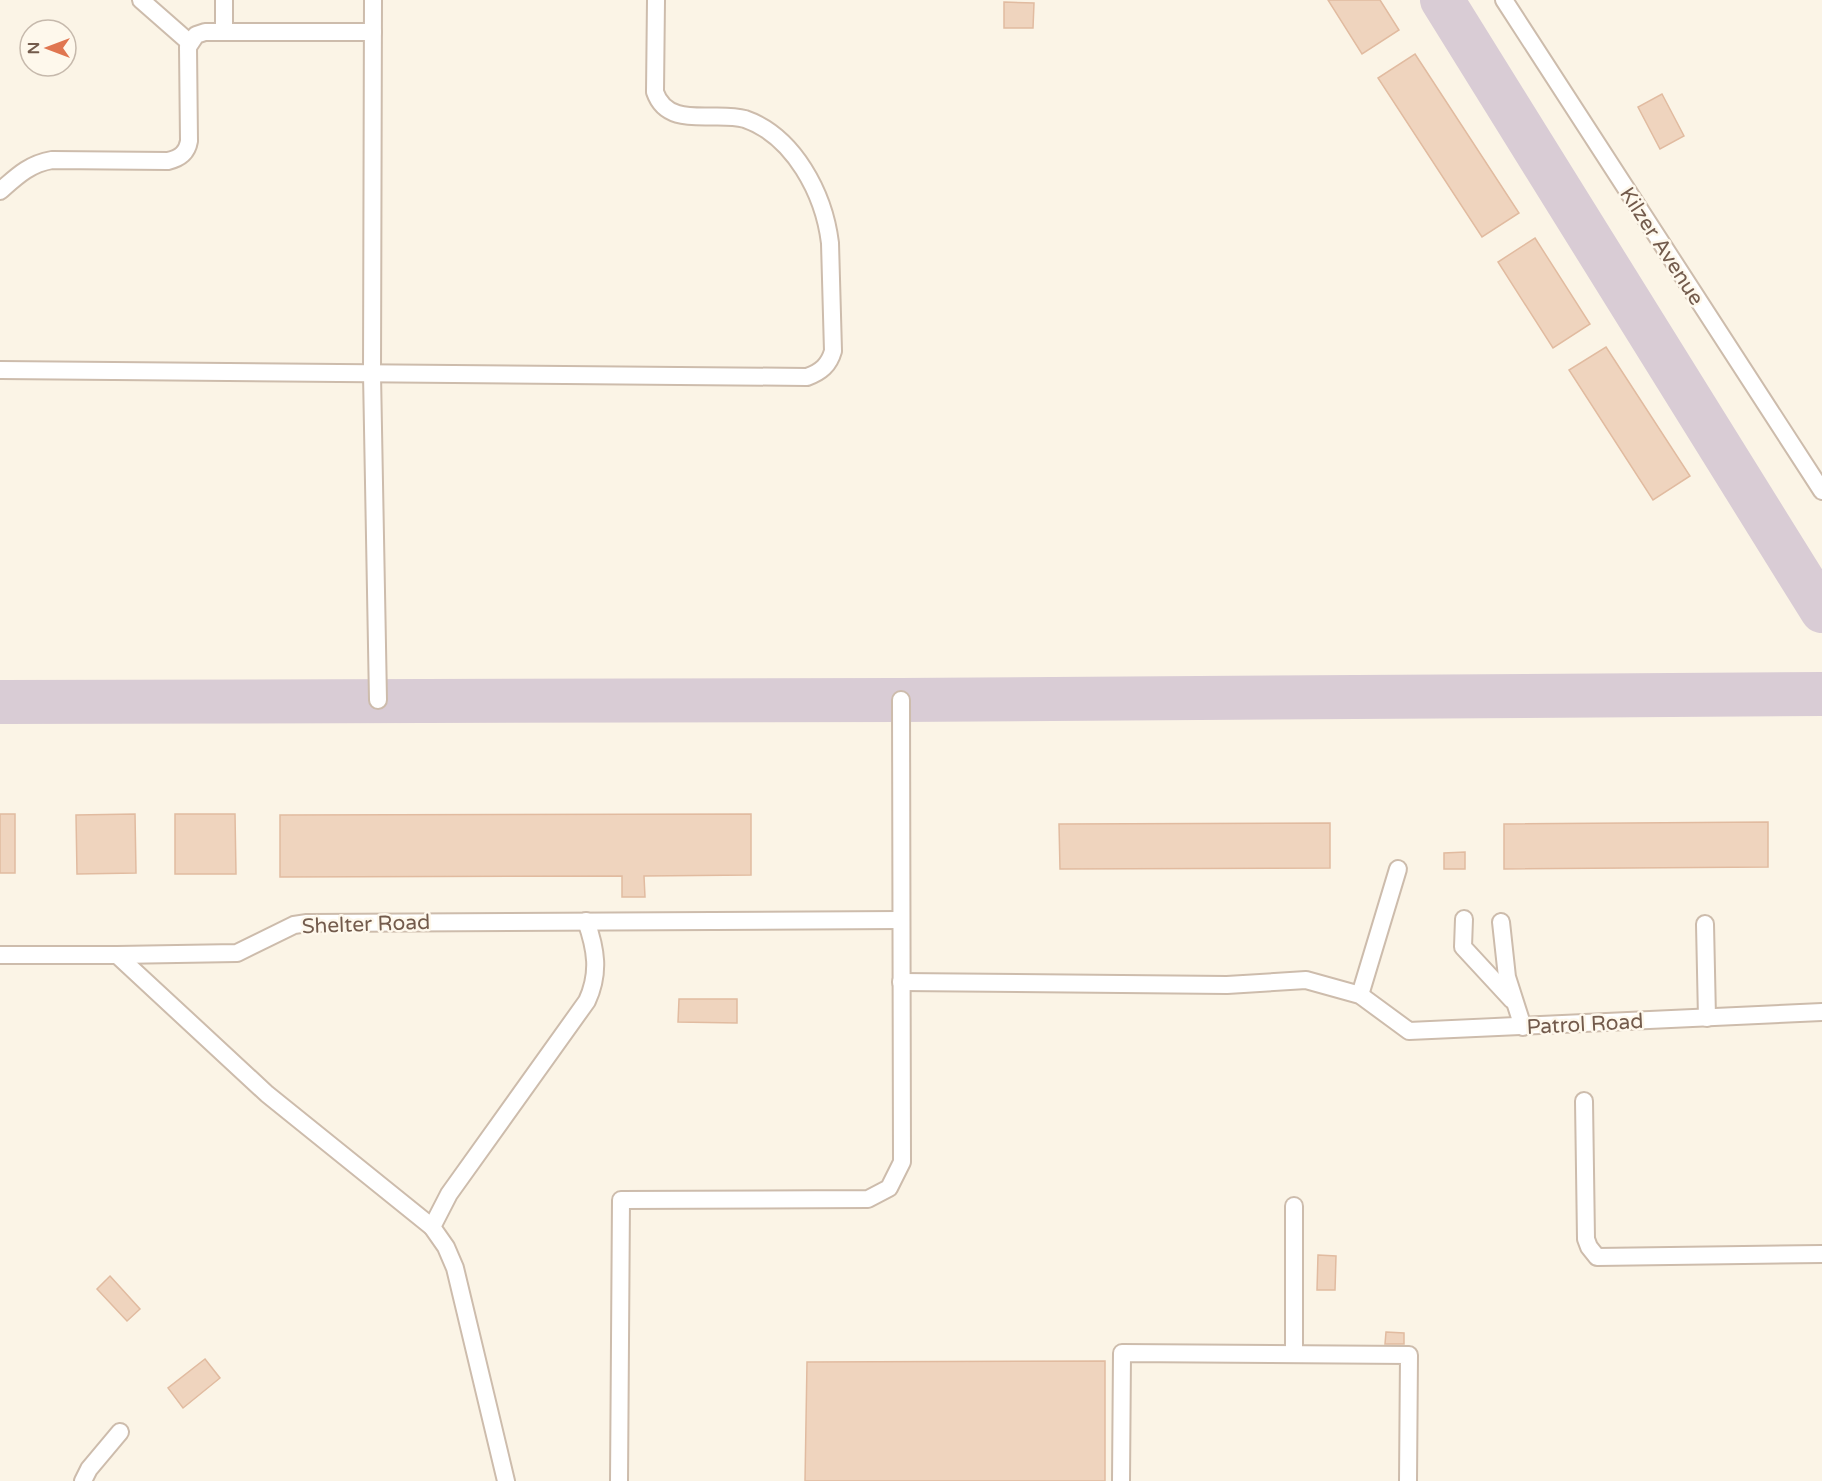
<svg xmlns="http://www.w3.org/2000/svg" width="1822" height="1481" viewBox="0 0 1822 1481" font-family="'Varela Round',sans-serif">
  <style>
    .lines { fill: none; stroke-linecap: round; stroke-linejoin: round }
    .taxiway { stroke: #d9ccd5; stroke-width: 44 }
    .building { fill: #efd4be; stroke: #e1bba0; stroke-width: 1.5 }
    .minor-casing { stroke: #cdbcac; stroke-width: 20 }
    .minor { stroke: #fff; stroke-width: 16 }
    .labels { text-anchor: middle; stroke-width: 5; stroke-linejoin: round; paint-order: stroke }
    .street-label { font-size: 21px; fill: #735b4c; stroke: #fef8ec }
  </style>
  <rect width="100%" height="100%" fill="#fbf4e6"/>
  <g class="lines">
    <g class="taxiway">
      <path d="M1442,0L1822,611"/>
      <path d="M0,702L901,700L1822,694"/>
    </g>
  </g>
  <g class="building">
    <path d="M1328,0H1380L1399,30L1362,54Z"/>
    <path d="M1004,2L1034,3L1033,28H1004Z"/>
    <path d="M1415,54L1519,213L1482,237L1378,78Z"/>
    <path d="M1662,94L1684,136L1660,149L1638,107Z"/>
    <path d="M1535,238L1590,324L1553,348L1498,262Z"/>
    <path d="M1606,347L1690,476L1653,500L1569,370Z"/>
    <rect x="0" y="814" width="15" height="59"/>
    <path d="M135,814L136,873L77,874L76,815Z"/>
    <path d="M175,814H235L236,874H175Z"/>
    <path d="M751,814V875L644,876L645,897H622V876L280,877V815Z"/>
    <path d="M1768,822V867L1504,869V824Z"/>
    <path d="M1330,823V868L1060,869L1059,824Z"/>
    <path d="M1465,852V869H1444V853Z"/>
    <path d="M679,999H737V1023L678,1022Z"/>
    <path d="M1318,1255L1336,1256L1335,1290H1317Z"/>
    <path d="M110,1276L140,1309L127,1321L97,1289Z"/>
    <path d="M1386,1332L1404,1333V1344H1385Z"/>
    <path d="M205,1359L220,1378L183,1408L168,1388Z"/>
    <path d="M1105,1361V1481H805L807,1362Z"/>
  </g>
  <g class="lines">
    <g class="minor-casing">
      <g id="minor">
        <path d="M141,0L190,43"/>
        <path d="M224,0V31"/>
        <path d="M373,0L372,374L378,700"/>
        <path d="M1504,0L1822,491"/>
        <path d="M0,191C17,176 29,164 52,160L168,161C180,158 187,153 189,141L188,47L196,35L205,32H373"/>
        <path d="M0,370L807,377C821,372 829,365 833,351L830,243C824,194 794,136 745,119C715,110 668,130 655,92L656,0"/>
        <path d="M1464,919L1463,947L1512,1000"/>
        <path d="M1501,922L1507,977L1523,1027"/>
        <path d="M1705,924L1707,1018"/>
        <path d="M0,955H117L267,1094L432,1227"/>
        <path d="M117,955L237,953L294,925L307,923L901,920"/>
        <path d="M901,982L1227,985L1306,980L1360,995L1409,1031L1822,1012"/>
        <path d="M1360,995L1398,869"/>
        <path d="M1584,1101L1586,1239L1589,1247L1597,1257L1822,1254"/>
        <path d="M1294,1354V1206"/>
        <path d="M83,1481L89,1469L120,1432"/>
        <path d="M506,1481L455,1268L446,1247L432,1227L449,1194L587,1001C600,973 596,949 586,921"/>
        <path d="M619,1481L621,1200L868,1199L889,1188L902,1162L901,700"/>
        <path d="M1121,1481L1122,1353L1409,1355L1408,1481"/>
      </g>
    </g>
    <use href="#minor" class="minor"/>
  </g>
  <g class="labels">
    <g class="street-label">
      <text transform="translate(1662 246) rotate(57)" y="7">Kilzer Avenue</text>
      <text transform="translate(366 924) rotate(-2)" y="7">Shelter Road</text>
      <text transform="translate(1585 1024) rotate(-3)" y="7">Patrol Road</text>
    </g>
  </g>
  <g transform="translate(48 48) rotate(270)"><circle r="28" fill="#fef8ec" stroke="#c6b9ac" stroke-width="1.5"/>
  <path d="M0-4.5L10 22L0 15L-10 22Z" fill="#e07650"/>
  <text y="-9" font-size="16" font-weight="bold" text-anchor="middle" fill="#735b4c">N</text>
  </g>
</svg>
